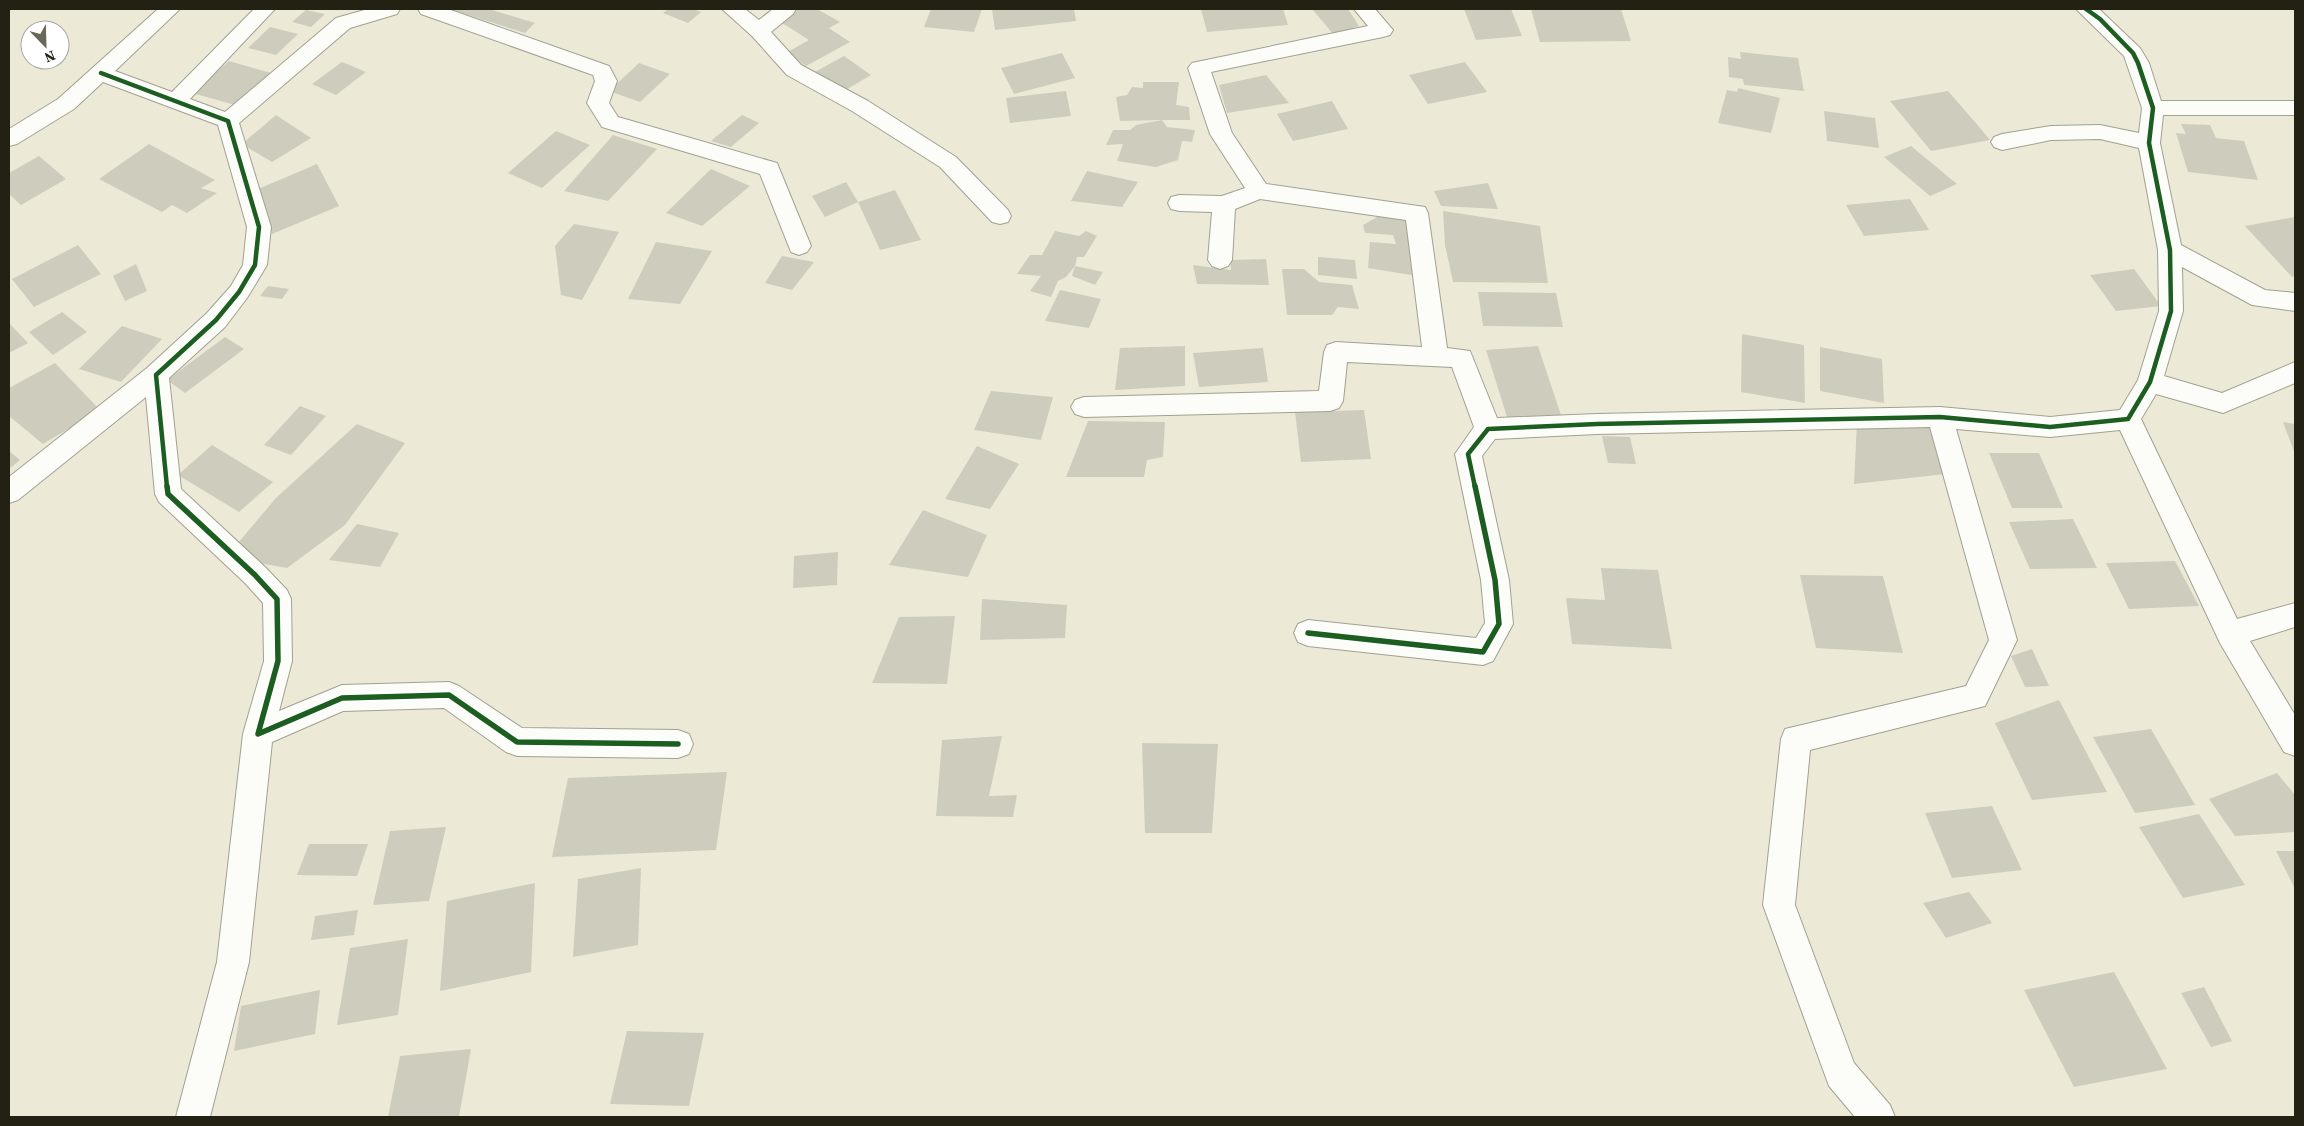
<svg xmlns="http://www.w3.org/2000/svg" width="2304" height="1126" viewBox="0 0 2304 1126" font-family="'Source Serif 4',serif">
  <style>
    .building { fill: #ceccbd }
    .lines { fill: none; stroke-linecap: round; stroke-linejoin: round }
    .minor-casing { stroke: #a2a091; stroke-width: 2 }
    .minor { fill: #fcfcf9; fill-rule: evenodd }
    .cycleway-far1-casing { stroke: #fff; stroke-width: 7 }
    .cycleway-casing { stroke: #fff; stroke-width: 9 }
    .cycleway-far1 { stroke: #1b5e20; stroke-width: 4.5 }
    .cycleway { stroke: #1b5e20; stroke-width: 5.5 }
  </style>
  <rect width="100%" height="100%" fill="#ecead7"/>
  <g class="building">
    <path d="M449,9H489L535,23L525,33Z"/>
    <path d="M668,9H693L701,12L688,23L663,13Z"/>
    <path d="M791,9H817L840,22L829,28L850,42L806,66L786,53L809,40L776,19Z"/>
    <path d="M931,9H982L974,32L924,27Z"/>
    <path d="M992,9H1074L1076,21L995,30Z"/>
    <path d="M1201,9H1283L1288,25L1207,32Z"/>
    <path d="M1312,9H1348L1359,26L1334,35Z"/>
    <path d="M1464,9H1511L1522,36L1476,40Z"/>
    <path d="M1531,9H1621L1631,41L1540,42Z"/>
    <path d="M306,10L325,14L311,27L292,22Z"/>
    <path d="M270,27L298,34L276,55L248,48Z"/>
    <path d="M1740,52L1798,58L1804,91L1744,85L1743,79L1729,77L1728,57L1741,59Z"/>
    <path d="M1062,53L1075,78L1014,94L1001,68Z"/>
    <path d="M844,56L871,75L844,91L813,73Z"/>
    <path d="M229,61L271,73L235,105L192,93Z"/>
    <path d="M342,62L366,72L336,95L312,84Z"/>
    <path d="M1465,62L1487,92L1428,104L1409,75Z"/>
    <path d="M639,63L670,74L640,102L609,91Z"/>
    <path d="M1266,75L1289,103L1227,113L1219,85Z"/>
    <path d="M1143,82H1179L1176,105L1189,107L1190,120H1162L1167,127L1195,130L1192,142L1182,141L1178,160L1156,167L1117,161L1123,144L1106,145L1113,130H1130L1136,125L1162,120L1120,121L1116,97L1127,95L1132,87L1143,88Z"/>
    <path d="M1738,88L1780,98L1771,133L1718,123L1727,90L1737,92Z"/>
    <path d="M1066,91L1071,116L1010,123L1006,98Z"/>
    <path d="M1948,91L1981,129L1990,140L1931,151L1890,101Z"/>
    <path d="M1332,101L1348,129L1293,141L1277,114Z"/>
    <path d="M1824,111L1875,118L1879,148L1827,141Z"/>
    <path d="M276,115L311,138L272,162L242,144Z"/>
    <path d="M742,115L759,123L731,147L711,141Z"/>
    <path d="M2181,124L2210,125L2216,138L2244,141L2258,180L2188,172L2176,133L2186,134Z"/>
    <path d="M556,131L590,145L542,188L508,173Z"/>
    <path d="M613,135L657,149L608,201L564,191Z"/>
    <path d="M149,144L215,180L201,188L217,193L187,213L172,205L162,212L99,179Z"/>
    <path d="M1911,146L1957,184L1930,196L1884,157Z"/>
    <path d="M39,156L66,179L21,205L9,194V173Z"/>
    <path d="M317,164L339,206L272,234L258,189Z"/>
    <path d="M711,169L750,186L702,226L666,213Z"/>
    <path d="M1087,171L1138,182L1122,207L1071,201Z"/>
    <path d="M846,182L858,202L825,217L812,196Z"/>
    <path d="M1488,183L1498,209L1441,206L1434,191Z"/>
    <path d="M895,190L921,240L880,250L858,202Z"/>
    <path d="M1910,199L1929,230L1864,236L1846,205Z"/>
    <path d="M1443,211L1540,226L1548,283L1453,282L1445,245Z"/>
    <path d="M1398,216L1410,218L1417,276L1368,268L1370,242L1396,244L1393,235L1365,233L1363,225L1377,217Z"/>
    <path d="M2295,217V276L2292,277L2245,226Z"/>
    <path d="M574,224L619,232L582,300L561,295L555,246Z"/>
    <path d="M1055,231L1079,236L1086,231L1097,236L1084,257H1077L1075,266L1103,272L1095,285L1072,276L1075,266L1066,277L1058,281L1051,297L1030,291L1041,276L1017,274L1030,255H1042Z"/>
    <path d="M656,242L712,251L680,304L628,299Z"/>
    <path d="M78,245L101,274L34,307L12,279Z"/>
    <path d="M782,256L814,262L792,290L765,283Z"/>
    <path d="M1318,257L1355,260L1357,279L1318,275Z"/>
    <path d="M1266,259L1269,285L1197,284L1193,265L1231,270L1230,260Z"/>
    <path d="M136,264L147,291L125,301L113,276Z"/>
    <path d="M1282,269H1304L1319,282L1352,285L1359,309L1338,307L1332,315H1287Z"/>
    <path d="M2134,269L2161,306L2116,311L2090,275Z"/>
    <path d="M268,286L289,289L282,299L260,296Z"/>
    <path d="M1060,290L1101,299L1089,328L1045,321Z"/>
    <path d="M1478,292L1556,293L1563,327L1483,326Z"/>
    <path d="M62,312L87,332L53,355L29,332Z"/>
    <path d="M9,323L28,343L9,353Z"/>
    <path d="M122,326L162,339L121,382L79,369Z"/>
    <path d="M1742,334L1804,345L1805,403L1741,392Z"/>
    <path d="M225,337L244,349L185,393L167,380Z"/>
    <path d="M1185,346V386L1115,390L1120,348Z"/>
    <path d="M1538,346L1561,415L1507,417L1486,350Z"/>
    <path d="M1820,347L1882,359L1884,403L1820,391Z"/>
    <path d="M1263,348L1268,382L1199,387L1193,353Z"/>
    <path d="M55,363L100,410L43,444L9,416V388Z"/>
    <path d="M991,391L1053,397L1041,440L974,430Z"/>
    <path d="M300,406L326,416L291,455L264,445Z"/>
    <path d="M1364,410L1371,459L1301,462L1295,412Z"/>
    <path d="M1088,421L1165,422L1163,457L1147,460L1144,477H1066Z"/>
    <path d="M1857,422L1933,424L1946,474L1854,484Z"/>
    <path d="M2283,422L2295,424V454Z"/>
    <path d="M357,424L405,443L345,525L287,568L259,563L232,550L276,498Z"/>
    <path d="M1602,436L1630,437L1636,464L1608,463Z"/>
    <path d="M212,445L273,482L239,512L178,475Z"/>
    <path d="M977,446L1019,464L990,509L945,499Z"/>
    <path d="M9,451L20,460L9,469Z"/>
    <path d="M1989,453H2039L2063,508H2012Z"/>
    <path d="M923,510L987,535L968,577L889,565Z"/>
    <path d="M2073,519L2097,568L2030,569L2009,522Z"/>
    <path d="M357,524L399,533L380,567L329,560Z"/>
    <path d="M838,552L837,585L793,588L794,556Z"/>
    <path d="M2175,561L2199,606L2129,609L2106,563Z"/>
    <path d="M1601,568L1658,570L1672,649L1572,644L1566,598L1605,600Z"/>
    <path d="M1800,575L1883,576L1903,653L1816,648Z"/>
    <path d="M982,599L1067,605L1065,638L980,640Z"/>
    <path d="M955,616L947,684L872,683L899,617Z"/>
    <path d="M2032,649L2049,686L2025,687L2011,656Z"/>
    <path d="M2059,700L2107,792L2032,800L1995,723Z"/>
    <path d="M2151,729L2195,805L2135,813L2093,737Z"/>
    <path d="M1002,736L989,796L1017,795L1013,817L936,816L942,740Z"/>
    <path d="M1142,743L1218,744L1212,833H1145Z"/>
    <path d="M727,772L716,850L552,857L568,778Z"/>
    <path d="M2277,773L2295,795V832L2235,836L2209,799Z"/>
    <path d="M1992,806L2022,870L1952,878L1925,813Z"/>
    <path d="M2199,814L2245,885L2183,898L2139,827Z"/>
    <path d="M446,827L429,901L373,905L390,831Z"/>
    <path d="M309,844H368L357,876L297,875Z"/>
    <path d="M2276,851H2295V889Z"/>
    <path d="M641,868L638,945L573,957L578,879Z"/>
    <path d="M535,883L531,972L440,991L447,901Z"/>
    <path d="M1969,892L1992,923L1946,938L1923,903Z"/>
    <path d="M358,910L354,935L311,940L315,916Z"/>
    <path d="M408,939L398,1015L337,1025L350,948Z"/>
    <path d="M2114,972L2167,1069L2074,1087L2024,990Z"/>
    <path d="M2204,987L2232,1041L2211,1047L2181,993Z"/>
    <path d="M320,990L315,1034L234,1051L241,1006Z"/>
    <path d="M627,1031L704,1033L689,1106L610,1104Z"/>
    <path d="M471,1049L459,1117H388L400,1056Z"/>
  </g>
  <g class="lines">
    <g class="minor-casing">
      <g id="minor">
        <path d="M158,9H180L115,71L172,92L254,9H275L190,99L225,112L336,18L368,9H400L397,14L350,28L239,123L271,227L267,265L247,298L225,327L169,378L181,489L265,567L287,590L291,599L292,661L279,711L342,685L449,682L459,686L522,728L678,730L689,734L693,744L689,754L678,758L517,756L506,752L444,708L343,711L272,742L249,962L210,1117H176L217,962L243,734L264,661L263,603L245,583L159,502L155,494L146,397L18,500L9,503V477L147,368L207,313L231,286L243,265L247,227L218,125L103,82L74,109L17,144L9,146V129L58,99Z"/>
        <path d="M418,9H448L609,66L617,81L609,103L618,117L777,163L811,246L807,252L799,255L791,252L760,174L602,127L587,103L595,81L593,75L421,14Z"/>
        <path d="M722,9H745L759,20L773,9H796L793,14L771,32L801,65L868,101L956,157L1008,210L1011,216L1008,222L1000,224L992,222L940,167L852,111L787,75L752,36Z"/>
        <path d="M1354,9H1375L1393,30L1390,35L1383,37L1211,72L1232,133L1266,184L1425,207L1428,213L1447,348L1470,351L1497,418L1597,414L1940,407L2050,417L2120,410L2138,380L2159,311L2158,250L2139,148L2100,139L2051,140L2002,150L1994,147L1991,142L1994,137L2002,134L2051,126L2100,125L2139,133L2142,108L2124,56L2076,9H2099L2140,48L2149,63L2161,101H2295V115H2163L2160,143L2181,245L2265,290L2295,293V311L2252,305L2182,267L2183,311L2164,376L2222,393L2295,362V383L2223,413L2156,394L2141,419L2237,619L2295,603V627L2250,641L2295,715V756L2284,752L2220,643L2120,430L2050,437L1956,429L2017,640L1985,706L1810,750L1795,905L1854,1063L1890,1105L1895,1117H1855L1829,1086L1763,905L1781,739L1785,729L1966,686L1989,640L1930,427L1597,434L1495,439L1482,456L1509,580L1513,624L1493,661L1483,665L1308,646L1298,642L1294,633L1298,624L1308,620L1476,638L1485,623L1481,580L1455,454L1474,427L1452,367L1347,362L1343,401L1339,408L1330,411L1084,417L1075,414L1071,407L1075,400L1084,397L1319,391L1324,352L1327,345L1336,342L1422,347L1406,220L1260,199L1235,209L1232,260L1228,266L1220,269L1212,266L1208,260L1212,212L1179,211L1171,209L1168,203L1171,197L1179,195L1222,196L1245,188L1210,134L1188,68L1192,63L1368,26Z"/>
      </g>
    </g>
    <use href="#minor" class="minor"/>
    <g class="cycleway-far1-casing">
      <g id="cycleway-far1">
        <path d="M101,73L228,121L259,227L255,265L239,292L216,320L156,375L167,487"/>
        <path d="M1475,487L1468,454L1488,429L1597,424L1940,417L2050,427L2128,419L2150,382L2171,311L2170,250L2149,143L2153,108L2138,63L2133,53L2100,19L2086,9"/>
      </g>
    </g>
    <g class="cycleway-casing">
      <g id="cycleway">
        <path d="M167,486L168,494L255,575L277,599L278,661L258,734L342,698L449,695L517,742L678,744"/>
        <path d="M1308,633L1483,652L1499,624L1495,580L1475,486"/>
      </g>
    </g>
    <use href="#cycleway-far1" class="cycleway-far1"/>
    <use href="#cycleway" class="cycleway"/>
  </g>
  <rect width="2304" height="1126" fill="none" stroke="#232114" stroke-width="20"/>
  <g transform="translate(45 45) rotate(157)"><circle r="24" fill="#ffffff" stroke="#a7a6a1"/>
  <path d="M0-4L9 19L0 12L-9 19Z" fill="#696758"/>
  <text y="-8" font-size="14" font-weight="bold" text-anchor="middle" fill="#232114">N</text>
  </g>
</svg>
